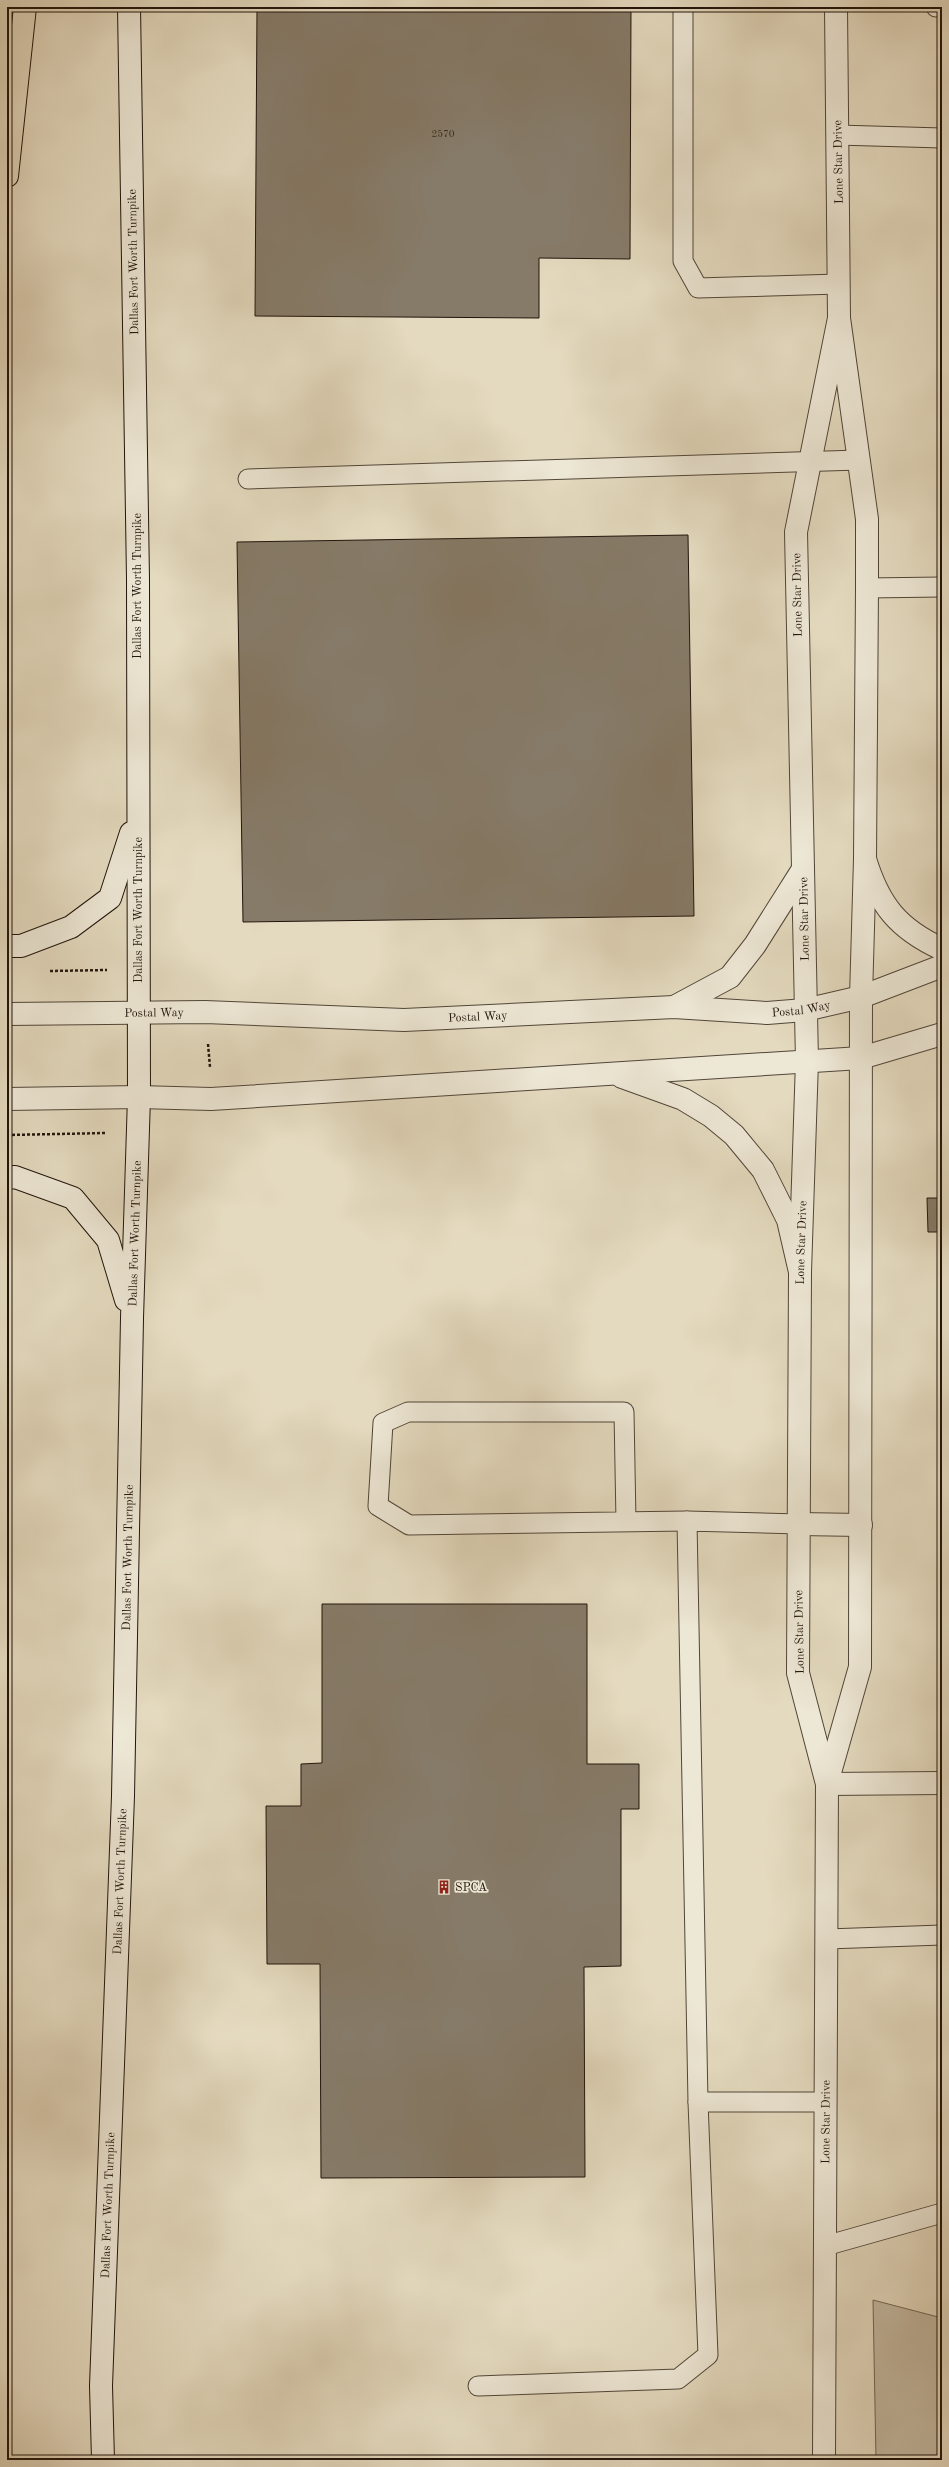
<svg xmlns="http://www.w3.org/2000/svg" width="949" height="2467" viewBox="0 0 949 2467" font-family="'Old Standard TT',serif">
  <style>
    .green { fill: #c3b8a1; stroke: #726656 }
    .building { fill: #867b69; stroke: #20140c }
    .lines { fill: none; stroke-linecap: round; stroke-linejoin: round }
    .service-casing { stroke: #514639; stroke-width: 21 }
    .minor-casing { stroke: #514639; stroke-width: 24 }
    .tertiary-casing { stroke: #514639; stroke-width: 24 }
    .secondary-casing { stroke: #20140c; stroke-width: 24 }
    .motorway-casing { stroke: #20140c; stroke-width: 24 }
    .path { stroke: #20140c; stroke-width: 2.5; stroke-dasharray: 3 2; stroke-linecap: butt }
    .service { stroke: #ede7d5; stroke-width: 19 }
    .minor { stroke: #ede7d5; stroke-width: 22 }
    .tertiary { stroke: #ede7d5; stroke-width: 22 }
    .secondary { stroke: #ede7d5; stroke-width: 22 }
    .motorway { stroke: #e4dabf; stroke-width: 22 }
    .labels { text-anchor: middle; stroke-width: 3.5; stroke-linejoin: round; paint-order: stroke }
    .number-label { font-size: 10px; fill: #3a2e23 }
    .street-label { font-size: 12px; fill: #20140c; stroke: #ede7d5 }
    .poi-label { font-size: 12px; fill: #20140c; stroke: #ede7d5; text-anchor: start }
  </style>
  <rect width="100%" height="100%" fill="#e4dabf"/>
  <filter id="stains"><feTurbulence type="fractalNoise" baseFrequency=".005" numOctaves="4"/><feColorMatrix values="0 0 0 0 .2 0 0 0 0 .09 0 0 0 0 .02 0 0 0 .5 -.17"/></filter>
  <radialGradient id="worn" r=".72"><stop offset=".6" stop-color="#630" stop-opacity="0"/><stop offset="1" stop-color="#630" stop-opacity=".3"/></radialGradient>
  <path class="green" d="M873,2300L942,2318V2460H876Z"/>
  <g class="building">
    <path d="M257,7H631L630,259L539,258V318L255,316Z"/>
    <path d="M688,535L694,916L243,922L237,542Z"/>
    <path d="M927,1198H942V1232H928Z"/>
    <path d="M322,1604H587V1764H639V1809H621V1966L584,1967L585,2177L321,2178L320,1964H267L266,1806H301V1764L322,1763Z"/>
  </g>
  <g class="lines">
    <g class="service-casing">
      <g id="service">
        <path d="M683,7V261L698,288L839,284"/>
        <path d="M936,7H942"/>
        <path d="M837,135L942,138"/>
        <path d="M248,479L859,460"/>
        <path d="M867,588L942,587"/>
        <path d="M626,1522L624,1412H408L383,1423L378,1506L409,1525L687,1521"/>
        <path d="M827,1939L942,1935"/>
        <path d="M698,2102H826"/>
        <path d="M825,2246L942,2213"/>
        <path d="M478,2386L678,2379L708,2355L698,2102L687,1521L799,1524"/>
      </g>
    </g>
    <g class="minor-casing">
      <g id="minor">
        <path d="M799,1524L861,1525"/>
        <path d="M827,1783L860,1667L861,997L865,859L867,588V519L839,318L836,7"/>
        <path d="M827,1784L942,1783"/>
        <path id="s1" d="M824,2460L827,1784L798,1673L800,1272L807,1061L796,532L839,318"/>
      </g>
    </g>
    <g class="tertiary-casing">
      <g id="tertiary">
        <path d="M865,859C879,905 898,929 942,949"/>
        <path d="M674,1007L730,977L755,945L803,869"/>
        <path id="s2" d="M7,1014L205,1012L404,1020L674,1007L767,1013L805,1010L861,997L942,966"/>
        <path d="M622,1077L683,1099L711,1116L734,1135L763,1170L788,1220L800,1272"/>
        <path d="M7,1099L139,1097L211,1099L861,1058L942,1034"/>
      </g>
    </g>
    <g class="secondary-casing">
      <g id="secondary">
        <path d="M7,946H21L71,927L110,898L131,833"/>
        <path d="M7,1178L15,1177L73,1198L108,1240L126,1300"/>
        <path id="s3" d="M103,2460L101,2386L123,1796L132,1318L139,1097L138,579L129,7"/>
      </g>
    </g>
    <g class="motorway-casing">
      <path id="motorway" d="M7,176L25,7"/>
    </g>
    <g class="path">
      <path d="M50,971L107,970"/>
      <path d="M208,1044L210,1067"/>
      <path d="M7,1135L106,1133"/>
    </g>
    <use href="#service" class="service"/>
    <use href="#minor" class="minor"/>
    <use href="#tertiary" class="tertiary"/>
    <use href="#secondary" class="secondary"/>
    <use href="#motorway" class="motorway"/>
  </g>
  <defs>
    <g id="building-bare" transform="scale(1.08)"><path d="M-4-6H4V6H1V3H-1V6H-4ZM-2.5-4.3h1.7v1.8h-1.7ZM.8-4.3h1.7v1.8H.8ZM-2.5-1h1.7V.8h-1.7ZM.8-1h1.7V.8H.8Z" fill="#8f2418" stroke="#ede7d5" stroke-width="2.5" paint-order="stroke"/></g>
  </defs>
  <g fill-rule="evenodd">
    <use href="#building-bare" x="444" y="1887"/>
  </g>
  <g class="labels">
    <g class="number-label">
      <text x="443" y="137">2570</text>
    </g>
    <g class="street-label">
      <text transform="translate(838 162) rotate(-91)" y="4">Lone Star Drive</text>
      <text transform="translate(133 262) rotate(-91)" y="4">Dallas Fort Worth Turnpike</text>
      <text transform="translate(137 586) rotate(-90)" y="4">Dallas Fort Worth Turnpike</text>
      <text transform="translate(797 595) rotate(-91)" y="4">Lone Star Drive</text>
      <text transform="translate(138 910) rotate(-90)" y="4">Dallas Fort Worth Turnpike</text>
      <text transform="translate(804 919) rotate(-91)" y="4">Lone Star Drive</text>
      <text dy="4" stroke="none"><textPath href="#s2" startOffset="795">Postal Way</textPath></text>
      <text dy="4" stroke="none"><textPath href="#s2" startOffset="147">Postal Way</textPath></text>
      <text dy="4" stroke="none"><textPath href="#s2" startOffset="471">Postal Way</textPath></text>
      <text dy="4" stroke="none"><textPath href="#s3" startOffset="1227">Dallas Fort Worth Turnpike</textPath></text>
      <text dy="4" stroke="none"><textPath href="#s1" startOffset="1221">Lone Star Drive</textPath></text>
      <text dy="4" stroke="none"><textPath href="#s3" startOffset="903">Dallas Fort Worth Turnpike</textPath></text>
      <text transform="translate(799 1632) rotate(-91)" y="4">Lone Star Drive</text>
      <text dy="4" stroke="none"><textPath href="#s3" startOffset="579">Dallas Fort Worth Turnpike</textPath></text>
      <text dy="4" stroke="none"><textPath href="#s1" startOffset="338">Lone Star Drive</textPath></text>
      <text dy="4" stroke="none"><textPath href="#s3" startOffset="255">Dallas Fort Worth Turnpike</textPath></text>
    </g>
    <g class="poi-label">
      <text x="455" y="1891">SPCA</text>
    </g>
  </g>
  <rect width="949" height="2467" fill="none" stroke="#e4dabf" stroke-width="24"/>
  <rect x="8" y="8" width="933" height="2451" fill="none" stroke="#20140c" stroke-width="2"/>
  <rect x="12" y="12" width="925" height="2443" fill="none" stroke="#20140c"/>
  <rect width="100%" height="100%" filter="url(#stains)"/>
  <rect width="100%" height="100%" fill="url(#worn)"/>
</svg>
